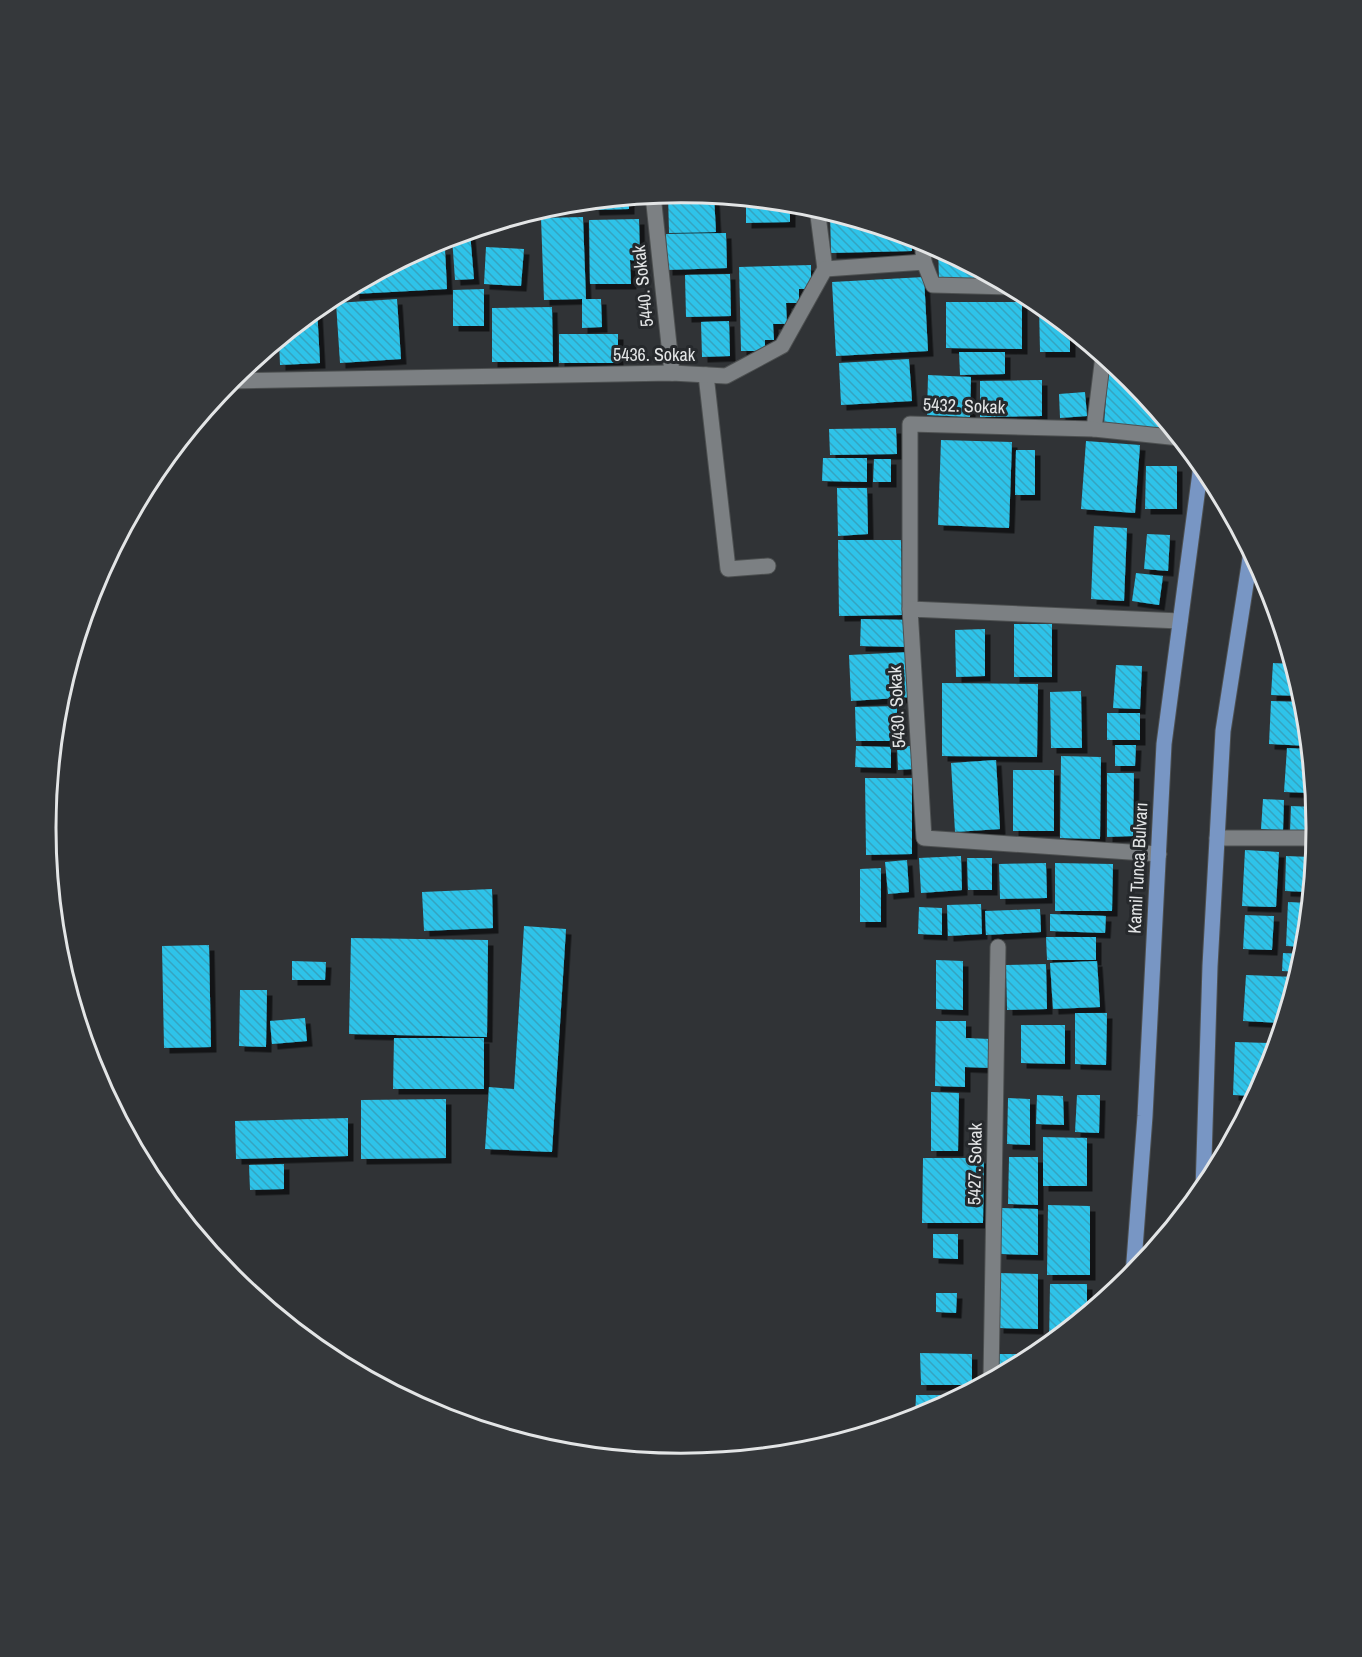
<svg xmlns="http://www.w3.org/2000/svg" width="1362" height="1657" viewBox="0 0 1362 1657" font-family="'Archivo Narrow',sans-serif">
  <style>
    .building { fill: url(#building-back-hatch); filter: url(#shadow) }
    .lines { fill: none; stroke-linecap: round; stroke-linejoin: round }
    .street-casing { stroke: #4d5051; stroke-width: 17 }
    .primary-casing { stroke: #4d5051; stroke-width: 17 }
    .street { stroke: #7c8083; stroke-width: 15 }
    .primary { stroke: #7896c4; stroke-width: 15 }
    .labels { text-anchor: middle; stroke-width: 6; stroke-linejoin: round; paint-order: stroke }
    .street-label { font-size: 18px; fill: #e3e5e6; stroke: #26292c }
    .rim { fill: none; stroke: #e3e5e6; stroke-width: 3 }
  </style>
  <defs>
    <pattern id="building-back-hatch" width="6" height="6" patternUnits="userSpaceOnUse" patternTransform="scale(1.5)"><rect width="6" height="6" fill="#2ec3e9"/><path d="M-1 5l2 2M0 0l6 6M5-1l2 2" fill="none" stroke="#34a4c0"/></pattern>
    <filter id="shadow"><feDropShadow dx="5.5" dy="5.5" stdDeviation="0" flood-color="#0009"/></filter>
  </defs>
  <rect width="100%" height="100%" fill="#303336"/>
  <g class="building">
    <path d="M681,193L714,196L716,232L669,233L668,194Z"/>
    <path d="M629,198V209L594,210L593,201Z"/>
    <path d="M746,200L790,203V222L746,223Z"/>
    <path d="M830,212L911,237L912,251L831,253Z"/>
    <path d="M583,217L586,299H601L602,327L582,328V299L544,300L541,218Z"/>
    <path d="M639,219L640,261L630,260L631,284H590L589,220Z"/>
    <path d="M470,233L474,279L455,280L452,237Z"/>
    <path d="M726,233L727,268L667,270L666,234Z"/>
    <path d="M486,247L524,249L521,286L484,284Z"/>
    <path d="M938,248L994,278L939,280Z"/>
    <path d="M445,249L447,289L354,294V286L420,250Z"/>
    <path d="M811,265V289H799V303H786L787,324H773L774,340H765V351H741L739,267Z"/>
    <path d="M730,274L731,316L686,317L685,275Z"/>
    <path d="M924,277L928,351L836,356L832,282Z"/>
    <path d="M484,289V326H453V290Z"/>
    <path d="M397,299L401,359L340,363L336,303Z"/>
    <path d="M946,302H1022V349L946,348Z"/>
    <path d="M1039,306L1070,329V352H1040Z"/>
    <path d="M552,307L553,362H492V308Z"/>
    <path d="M317,308L320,363L280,365L279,340Z"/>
    <path d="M729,321L730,356L702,357L701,322Z"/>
    <rect x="559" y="334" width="59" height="29"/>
    <path d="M959,352H1005V374L960,375Z"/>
    <path d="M909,359L912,401L841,405L839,363Z"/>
    <path d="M1109,361L1131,379L1172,429L1104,424Z"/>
    <path d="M928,375L971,377L970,417L927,415Z"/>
    <path d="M1042,380V416L980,417V381Z"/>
    <path d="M1085,392L1087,416L1060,418L1059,394Z"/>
    <path d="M896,428L897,454L830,455L829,429Z"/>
    <path d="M941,440L1012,442L1009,528L938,525Z"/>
    <path d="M1086,441L1140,445L1135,513L1081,509Z"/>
    <path d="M1016,450H1035V495H1015Z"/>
    <path d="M823,458H867V482L822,481Z"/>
    <path d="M874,459H891V482H873Z"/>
    <path d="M1146,466H1177V509H1145Z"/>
    <path d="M837,488H867L868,534L838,536Z"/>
    <path d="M1094,526L1127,528L1124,601L1091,599Z"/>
    <path d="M1147,534L1170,535L1168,571L1144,569Z"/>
    <path d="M838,540H901L902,615L839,616Z"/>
    <path d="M1136,573L1163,576L1159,605L1132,601Z"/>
    <path d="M861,619L908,620L906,647L860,646Z"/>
    <rect x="1014" y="624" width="38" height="53"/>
    <path d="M985,629V676L956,677L955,630Z"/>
    <path d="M909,652L912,697L851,701L849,655Z"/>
    <path d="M1273,663L1293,664L1302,696L1271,695Z"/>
    <path d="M1116,665L1142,666L1140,709L1113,708Z"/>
    <path d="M942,683L1038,684L1037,757L942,756Z"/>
    <path d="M1081,691L1082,748H1051L1050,692Z"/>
    <path d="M1271,701L1304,702L1309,746L1269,744Z"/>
    <path d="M897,706V741H856L855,707Z"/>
    <rect x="1107" y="713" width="33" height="27"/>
    <path d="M1115,745H1136L1135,766H1115Z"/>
    <path d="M856,746L891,747V768L855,767Z"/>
    <path d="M897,746H911L912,769L898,770Z"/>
    <path d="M1287,748L1309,749L1314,793L1284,792Z"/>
    <path d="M1061,756L1101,757L1100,839L1060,838Z"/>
    <path d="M996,760L1000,829L955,832L951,763Z"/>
    <rect x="1013" y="770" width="41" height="61"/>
    <path d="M1107,773H1134L1133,836L1107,837Z"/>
    <path d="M865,778H912V854L866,855Z"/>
    <path d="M1263,799L1284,800L1283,830L1261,829Z"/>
    <path d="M1291,806L1315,807L1317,833L1290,832Z"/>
    <path d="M1245,850L1279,852L1276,907L1242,906Z"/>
    <path d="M961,856L962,890L921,893L919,858Z"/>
    <path d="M1286,856L1311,857L1309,892L1285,891Z"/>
    <path d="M967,858H992V890H968Z"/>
    <path d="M907,860L909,892L888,894L885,862Z"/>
    <path d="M1046,863L1047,898L1000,899L999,864Z"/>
    <path d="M1055,863L1113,864L1112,911H1055Z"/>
    <path d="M881,868V922H860V869Z"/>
    <path d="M492,889L493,928L424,931L422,892Z"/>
    <path d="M1288,902L1310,903L1305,947L1286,946Z"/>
    <path d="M981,904L982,934L948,936L947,905Z"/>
    <path d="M919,907L942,908V935L918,934Z"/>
    <path d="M1040,909L1041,932L986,935L985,911Z"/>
    <path d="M1050,914L1106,916L1105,933L1050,931Z"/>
    <path d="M1245,915L1274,916L1272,950L1243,949Z"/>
    <path d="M524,926L566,929L552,1152L485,1149L489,1087L514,1089Z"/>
    <path d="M1046,937H1096V960H1047Z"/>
    <path d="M351,938L488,940L487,1037L349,1034Z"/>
    <path d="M209,945L211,1047L164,1048L162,946Z"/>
    <path d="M1283,953L1304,954L1299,972L1282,971Z"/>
    <path d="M936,960L963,961V1010L936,1009Z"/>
    <path d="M292,961L326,962L325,980H292Z"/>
    <path d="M1097,961L1100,1007L1053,1009L1050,963Z"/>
    <path d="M1046,964L1047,1009L1007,1010L1006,965Z"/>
    <path d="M1246,975L1297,977L1283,1023L1243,1021Z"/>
    <path d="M240,990H267L266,1047L239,1046Z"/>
    <path d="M1075,1013H1107L1106,1065L1075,1064Z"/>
    <path d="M305,1018L307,1041L272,1044L270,1021Z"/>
    <path d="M936,1021H966V1038L991,1039L990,1068L965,1067V1087L935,1086Z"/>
    <path d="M1021,1025H1065V1064L1021,1063Z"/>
    <path d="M394,1038H484V1089H393Z"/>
    <path d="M1235,1042L1269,1043L1268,1072L1256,1096L1233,1095Z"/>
    <path d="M931,1092L959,1093L958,1151H931Z"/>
    <path d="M1037,1095L1063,1096L1064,1125L1036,1124Z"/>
    <path d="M1077,1095H1100L1099,1133L1075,1132Z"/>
    <path d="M1008,1098L1030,1099V1145L1007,1144Z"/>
    <path d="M446,1099V1158L361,1159V1100Z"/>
    <path d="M348,1118V1156L236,1159L235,1121Z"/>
    <path d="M1043,1137L1087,1138V1186H1043Z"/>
    <path d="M1009,1157H1038V1205L1008,1204Z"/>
    <path d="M923,1158H984L983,1223H922Z"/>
    <path d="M284,1164V1189L250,1190L249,1165Z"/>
    <path d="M1048,1205L1090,1206V1275H1047Z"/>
    <path d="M1001,1208L1038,1209V1255L1001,1254Z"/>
    <path d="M933,1234H958V1259L933,1258Z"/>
    <path d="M999,1273L1038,1274V1329L998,1328Z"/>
    <path d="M1050,1284H1087V1314L1052,1343H1049Z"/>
    <path d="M936,1293H957L956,1313L936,1312Z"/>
    <path d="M920,1353L972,1354V1385H921Z"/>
    <path d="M997,1354H1027V1361L997,1377Z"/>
    <path d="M916,1395H943V1406L915,1419Z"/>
  </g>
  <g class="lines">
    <g class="street-casing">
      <g id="street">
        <path d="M653,195L672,373"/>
        <path d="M817,208L825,269"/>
        <path d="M922,240L924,262"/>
        <path d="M1103,356L1094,429L1180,438"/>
        <path d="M706,375L728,569L768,566"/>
        <path d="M229,381L672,373L726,376L782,346L825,269L924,262L933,285L1011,287"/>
        <path d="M910,609V424L1094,429"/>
        <path d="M1217,838H1316"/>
        <path d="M1159,854L924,838L910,609L1180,621"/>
        <path d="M991,1380L998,947"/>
      </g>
    </g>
    <g class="primary-casing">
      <g id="primary">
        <path d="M1203,1191L1210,966L1223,731L1251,552"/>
        <path d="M1133,1275L1145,1116L1164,744L1201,465"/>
      </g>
    </g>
    <use href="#street" class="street"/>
    <use href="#primary" class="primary"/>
  </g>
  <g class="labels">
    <g class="street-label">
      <text transform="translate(643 286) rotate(-96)" y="6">5440. Sokak</text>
      <text x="654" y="361">5436. Sokak</text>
      <text transform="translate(964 406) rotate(2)" y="6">5432. Sokak</text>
      <text transform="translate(897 707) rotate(-93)" y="6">5430. Sokak</text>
      <text transform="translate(1138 868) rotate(-87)" y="6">Kamil Tunca Bulvarı</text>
      <text transform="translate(975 1164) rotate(-89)" y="6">5427. Sokak</text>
    </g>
  </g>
  <path d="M0 0H1362V1657H0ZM56 828a625 625 0 1 1 1250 0a625 625 0 1 1-1250 0Z" fill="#35383b" fill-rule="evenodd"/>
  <path class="rim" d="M56 828a625 625 0 1 1 1250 0a625 625 0 1 1-1250 0Z"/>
</svg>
